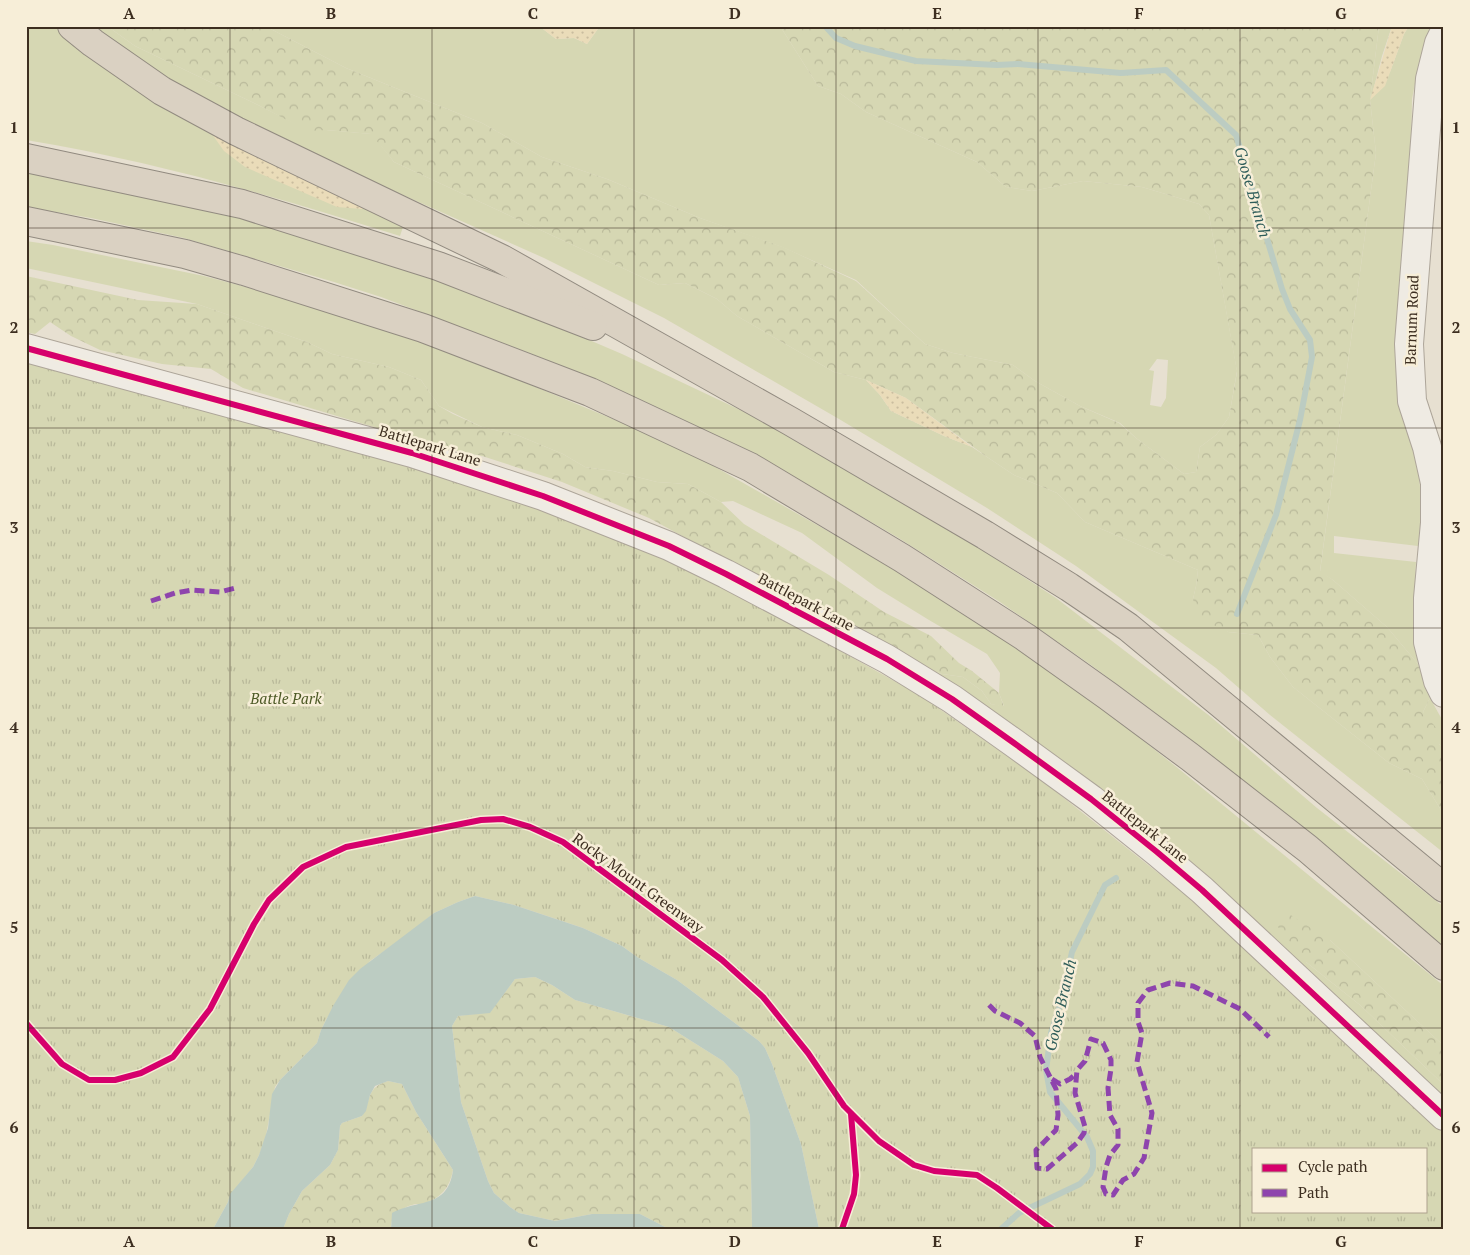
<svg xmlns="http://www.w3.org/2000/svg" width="1470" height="1255" viewBox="0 0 1470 1255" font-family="'PT Serif',serif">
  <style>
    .grass { fill: #d6d7b3; fill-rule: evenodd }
    .forest { fill: url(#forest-crowns) }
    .sand { fill: url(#sand-dots) }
    .park { fill: url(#park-tufts); fill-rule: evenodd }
    .water { fill: #bcccc2 }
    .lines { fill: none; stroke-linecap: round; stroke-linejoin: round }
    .stream { stroke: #bcccc2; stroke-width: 6 }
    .minor-casing { stroke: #ada599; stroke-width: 30 }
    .highway-casing { stroke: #928b80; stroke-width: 30 }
    .minor { stroke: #efebe3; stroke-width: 28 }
    .highway { stroke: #dad1c2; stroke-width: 28 }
    .quiet { stroke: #8e44ad; stroke-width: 5; stroke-dasharray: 10 5; stroke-linecap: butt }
    .cycleway-casing { stroke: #f7eed8; stroke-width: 9 }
    .cycleway { stroke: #d6006c; stroke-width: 6 }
    .grid { fill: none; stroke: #3d2e20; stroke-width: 1; stroke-opacity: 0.55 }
    .labels { text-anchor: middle; stroke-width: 5; stroke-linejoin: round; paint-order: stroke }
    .street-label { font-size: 15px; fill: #3d2e20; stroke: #f7eed8 }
    .park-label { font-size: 15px; font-style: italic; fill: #4d5a26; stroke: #f7eed8 }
    .water-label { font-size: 16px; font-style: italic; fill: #2f5d5a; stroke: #f7eed8 }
    .neatline { fill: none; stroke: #3d2e20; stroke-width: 2 }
    .grid-label { font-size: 16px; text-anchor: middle; font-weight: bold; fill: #3d2e20 }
  </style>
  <defs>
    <pattern id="forest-crowns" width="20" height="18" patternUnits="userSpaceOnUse" patternTransform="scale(1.25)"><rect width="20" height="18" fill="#d6d7b3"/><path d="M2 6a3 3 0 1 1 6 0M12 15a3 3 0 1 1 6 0" fill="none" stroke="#b9b99a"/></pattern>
    <pattern id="sand-dots" width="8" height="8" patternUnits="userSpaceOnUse" patternTransform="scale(1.25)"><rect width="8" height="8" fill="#eadcb9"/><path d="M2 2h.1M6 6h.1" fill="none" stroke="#cabd9f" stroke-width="1.8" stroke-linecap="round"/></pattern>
    <pattern id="park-tufts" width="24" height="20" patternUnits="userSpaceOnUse" patternTransform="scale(1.25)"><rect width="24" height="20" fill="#d6d7b3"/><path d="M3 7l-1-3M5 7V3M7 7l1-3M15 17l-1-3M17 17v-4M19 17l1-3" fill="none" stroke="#b9b99a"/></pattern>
  </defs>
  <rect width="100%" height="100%" fill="#e7e0d1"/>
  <g class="grass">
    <path d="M26,26H58L107,65L365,203L405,221L400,236C278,197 153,161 26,140Z"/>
    <path d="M86,26H107L135,46L260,106L308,130H326L372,134L394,162L659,285L685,283L717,299L737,316L834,372L866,380L880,395L891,411L944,436L972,447L1014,475L1057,493L1085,522L1198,570L1196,586L1193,599L1228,632L1258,635L1270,657L1293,687L1389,763L1422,779L1444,815V853L1270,715L1216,668L1076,566L987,508L839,419L664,318L544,258L376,183L193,98Z"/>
    <path d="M265,26H539L556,39L574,38L587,44L600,26H780L818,86L841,94L866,112L977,162L1006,187L1032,191L1083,181L1142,187L1199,204L1209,215L1237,371L1229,417L1216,435L1200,447L1196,472L1184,474L1136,438L1120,423L1080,406L1035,381L1013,365L953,353L925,344L856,280L782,247L700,218L607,179L542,157L482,123L346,68ZM1157,359L1168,360L1166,398L1161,407L1150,405L1154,371L1149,370Z"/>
    <path d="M1379,26H1392L1382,56L1371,99L1390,72L1404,34L1409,26H1431L1419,63L1412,99L1411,156L1396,360L1403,404L1418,455L1422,520L1418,546L1334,536V553L1416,562C1414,599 1412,627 1418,664L1387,627L1333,580L1320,572L1376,153L1370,100Z"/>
    <path d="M26,167L244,218L477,292L622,354L772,425L895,493L1056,598L1211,717L1317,808L1444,907V949L1153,711L1091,665L1000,602L897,537L801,481L677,419L545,359L381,297L334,282L184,238L91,218L26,207Z"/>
    <path d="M26,241L53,245L204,276L306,303L414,339L514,378L637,429L710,464L919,583L1083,693L1179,769L1444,986V1046L1330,940L1306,962L1360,1005L1444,1085V1102L928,669L942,674L963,677L982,691L991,704L1004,706L999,693L1000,673L987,654L929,620L877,588L802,533L733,501L721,502L688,484L657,482L613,471L585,467L563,454L517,435L482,427L439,406L421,380L389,367L332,354L307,342L197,304L26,268Z"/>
    <path d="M1430,698L1444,723V748L1439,744L1423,712Z"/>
  </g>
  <g class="forest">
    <path d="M107,26H265L346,68L482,123L542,157L607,179L700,218L783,247L856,281L925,344L953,353L1013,365L1035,381L1080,406L1119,423L1136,438L1184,474L1196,472L1200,447L1216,435L1229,417L1237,372L1209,215L1199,204L1142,187L1083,181L1032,191L1006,187L977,162L866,112L841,94L818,86L780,26H1379L1370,100L1376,153L1320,571L1333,580L1387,627L1418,664L1430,698L1423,712L1438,730L1439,744L1444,748V815L1422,779L1389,763L1293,687L1270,657L1258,635L1228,632L1197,617L1193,599L1196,586L1198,570L1085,522L1057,493L1014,475L987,457L906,398L866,380L834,372L737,316L717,299L685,283L659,285L394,162L371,134L326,130L308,131L260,106L135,46Z"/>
    <path d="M26,276L138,300L197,304L307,342L332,354L389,367L421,380L439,406L453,414L482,427L517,435L563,454L585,467L613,471L657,482L688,484L721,502L744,524L829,575L884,612L931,636L959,663L972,671L999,693L1004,707L991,704L982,691L963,677L942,674L928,669L649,518L562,482L482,456L451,450L243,388L211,369L162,364L100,350L71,336L50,322L35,334L26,332Z"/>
    <path d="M1286,912L1330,940L1444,1046V1085L1360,1005L1306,962L1274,922Z"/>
    <path d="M535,977L552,985L575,1000L669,1027L723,1061L738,1077L750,1116L752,1229H669L640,1214H592L555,1221L519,1213L510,1207L494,1193L488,1181L461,1102L452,1026L458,1016L490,1012L515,979Z"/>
    <path d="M388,1081L402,1084L416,1112L453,1170C450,1187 441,1198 424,1204C420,1205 416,1203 412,1205C401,1208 390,1216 391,1229H283L289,1214L302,1191L330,1165L338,1150L340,1126L342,1123L362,1116C372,1098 366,1088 388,1081Z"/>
  </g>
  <g class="sand">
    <path d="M539,26H600L587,44L574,38L556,39Z"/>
    <path d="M1392,26H1409L1404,34L1385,86L1370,100Z"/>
    <path d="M207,127L365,203L362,209L337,207L245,167L224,151Z"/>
    <path d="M866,380L906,398L972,447L944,436L891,411L880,395Z"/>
  </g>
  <path class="park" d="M26,358L407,462L562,514L701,573L921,696L1040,779L1196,903L1444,1132V1229H819L801,1144L772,1064L765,1048L759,1041L677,980L637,957L622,946L583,928L514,905L475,896L458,902L434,913L406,936L370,961L327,1018L321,1030L317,1043L280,1080L275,1087L265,1141L259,1155L253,1167L231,1194L228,1202L213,1229H40L26,1226ZM1254,1149H1426V1211H1254Z"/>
  <path class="water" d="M475,896L514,905L583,928L622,946L637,957L677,980L759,1041L765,1048L772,1064L801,1144L819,1229H752L750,1116L738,1077L723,1061L669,1027L575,1000L552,985L535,977L515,979L490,1013L458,1016L452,1026L461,1102L488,1181L494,1193L510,1207L519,1213L555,1221L592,1214H640L669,1229H391L392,1213C417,1199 448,1209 453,1170L416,1112L402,1084L388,1081L375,1086L370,1095L366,1111L362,1116L342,1123L340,1126L338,1150L330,1165L302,1191L289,1214L283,1229H213L228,1202L230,1194L253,1167L259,1155L268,1128L272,1094L280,1080L317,1043L321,1030L333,1006L349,980L360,969L434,913L458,902Z"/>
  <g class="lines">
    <g class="stream">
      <path d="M825,26L836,38L855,46L916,61L997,65L1018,64L1121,73L1166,70L1236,135L1282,289L1290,309L1310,340L1312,357L1300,420L1276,515L1237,614"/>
      <path d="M1001,1229L1019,1213L1080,1184L1090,1174L1093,1167V1151L1087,1137L1050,1092L1046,1070L1051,1033L1062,999L1072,952L1105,885L1116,878"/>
    </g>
    <g class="minor-casing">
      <g id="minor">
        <path d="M1444,33L1439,43L1430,79L1409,344L1412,401L1427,447L1435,483V523L1428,598V642L1438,681L1444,693"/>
        <path d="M26,348L412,453L543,496L669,546L726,574L887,659L952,699L1014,743L1091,799L1157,852L1202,890L1444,1116"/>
      </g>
    </g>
    <g class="highway-casing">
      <g id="highway">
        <path d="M72,26L93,43L162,91L236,131L502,259L790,421L985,535L1069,587L1128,627L1444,888"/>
        <path d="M26,158L242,204L438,266L593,326"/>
        <path d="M26,221L185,254L244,271L423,328L590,392L750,467L902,558L1025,637L1108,696L1190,757L1308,849L1444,966"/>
      </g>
    </g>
    <use href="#minor" class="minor"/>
    <use href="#highway" class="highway"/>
    <g class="quiet">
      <path d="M151,601L175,593L192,590L220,592L235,588"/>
      <path d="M989,1005L995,1011L1020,1023L1035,1036L1040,1057L1056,1089L1058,1115L1056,1130L1036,1150L1037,1168L1047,1169L1077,1143L1084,1133L1085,1127L1075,1093L1077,1070L1085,1061L1091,1039L1103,1043L1111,1060V1069L1108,1088L1110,1115L1118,1129V1145L1110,1155L1106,1167L1103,1187L1106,1194L1113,1195L1123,1180L1134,1174L1144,1158L1152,1113L1137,1062L1142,1033L1138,1022V1003L1148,990L1170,983L1193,986L1240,1009L1269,1037"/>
      <path d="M1052,1079L1060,1084L1070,1079L1077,1073"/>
    </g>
    <g class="cycleway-casing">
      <g id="cycleway">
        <path d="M26,348L412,453L543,496L669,546L726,574L887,659L952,699L1014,743L1091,799L1157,852L1202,890L1444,1116"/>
        <path d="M26,1023L62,1064L89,1080H115L141,1073L173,1057L210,1009L254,924L269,900L303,867L346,847L481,820L503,819L530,827L563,842L722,960L763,997L808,1053L844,1106L879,1141L914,1165L934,1171L977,1175L997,1188L1052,1229"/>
        <path d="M842,1229L854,1194L856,1175L851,1114"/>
      </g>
    </g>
    <use href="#cycleway" class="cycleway"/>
  </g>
  <path class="grid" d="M230,26V1229M432,26V1229M634,26V1229M836,26V1229M1038,26V1229M1240,26V1229M26,228H1444M26,428H1444M26,628H1444M26,828H1444M26,1028H1444"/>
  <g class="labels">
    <g class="street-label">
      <text transform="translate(1412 320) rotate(-88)" y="5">Barnum Road</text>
      <text transform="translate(430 446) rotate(17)" y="5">Battlepark Lane</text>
      <text transform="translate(806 602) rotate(28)" y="5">Battlepark Lane</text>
      <text transform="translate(1145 827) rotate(39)" y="5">Battlepark Lane</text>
      <text transform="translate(638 883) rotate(36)" y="5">Rocky Mount Greenway</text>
    </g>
    <g class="park-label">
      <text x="286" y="704">Battle Park</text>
    </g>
    <g class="water-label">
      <text transform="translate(1253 192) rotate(74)" y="6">Goose Branch</text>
      <text transform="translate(1060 1005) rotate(-77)" y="6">Goose Branch</text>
    </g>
  </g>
  <rect width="1470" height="1255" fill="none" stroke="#f7eed8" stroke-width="55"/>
  <rect x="1252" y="1148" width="175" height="65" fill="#f7eed8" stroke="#ada18e"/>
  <rect x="1262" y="1164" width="25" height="8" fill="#d6006c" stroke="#ada18e"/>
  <text x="1298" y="1172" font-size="15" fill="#3d2e20">Cycle path</text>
  <rect x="1262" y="1189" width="25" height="8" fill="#8e44ad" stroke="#ada18e"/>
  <text x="1298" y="1198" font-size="15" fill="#3d2e20">Path</text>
  <rect x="28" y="28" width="1414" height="1200" class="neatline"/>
  <g class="grid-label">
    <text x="129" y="19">A</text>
    <text x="331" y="19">B</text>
    <text x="533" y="19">C</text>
    <text x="735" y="19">D</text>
    <text x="937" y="19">E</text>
    <text x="1139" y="19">F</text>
    <text x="1341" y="19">G</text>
    <text x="14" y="133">1</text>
    <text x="1456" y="133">1</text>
    <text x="14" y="333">2</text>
    <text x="1456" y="333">2</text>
    <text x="14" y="533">3</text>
    <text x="1456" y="533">3</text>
    <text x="14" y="733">4</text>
    <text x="1456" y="733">4</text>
    <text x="14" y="933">5</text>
    <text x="1456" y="933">5</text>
    <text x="14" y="1133">6</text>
    <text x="1456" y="1133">6</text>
    <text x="129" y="1247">A</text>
    <text x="331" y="1247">B</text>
    <text x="533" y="1247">C</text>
    <text x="735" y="1247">D</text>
    <text x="937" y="1247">E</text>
    <text x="1139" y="1247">F</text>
    <text x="1341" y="1247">G</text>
  </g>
</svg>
